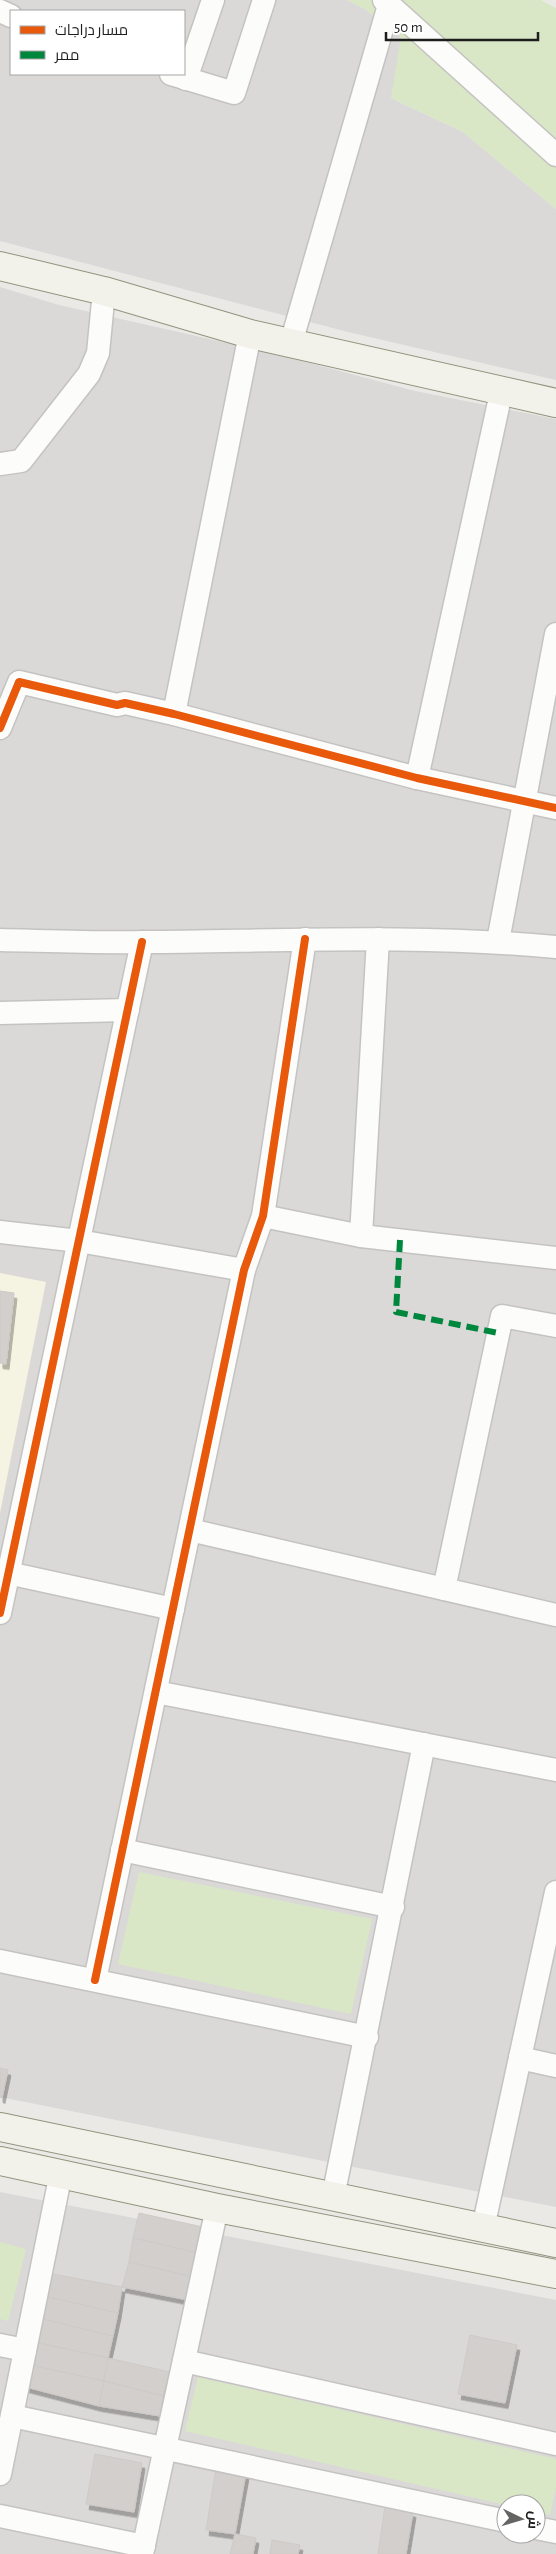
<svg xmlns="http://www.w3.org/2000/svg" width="556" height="2554" viewBox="0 0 556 2554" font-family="'Alegreya Sans',Cairo,sans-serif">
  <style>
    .residential { fill: #dad9d7; fill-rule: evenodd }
    .education { fill: #f5f3e1 }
    .grass { fill: #d9e7c6 }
    .building { fill: #d2cfcd; stroke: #cecac7; filter: url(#shadow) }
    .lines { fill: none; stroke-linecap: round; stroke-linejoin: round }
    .minor-casing { stroke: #c4c3c2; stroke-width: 25 }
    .secondary-casing { stroke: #93947f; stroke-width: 30 }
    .minor { stroke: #fcfcfb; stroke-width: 22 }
    .secondary { stroke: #f2f2ea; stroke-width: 28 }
    .quiet { stroke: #00873e; stroke-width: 6; stroke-dasharray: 12 6; stroke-linecap: butt }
    .cycleway-casing { stroke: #fff; stroke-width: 11 }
    .cycleway { stroke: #e8590c; stroke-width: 8 }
  </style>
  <defs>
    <filter id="shadow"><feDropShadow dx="3" dy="5.5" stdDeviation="0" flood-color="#0004"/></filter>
  </defs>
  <rect width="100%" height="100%" fill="#ebe9e6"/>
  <g class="residential">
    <path d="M0,0H347L365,9L401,37L397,101L463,132L556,209V380L348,332L0,241ZM11,11H184V74H11Z"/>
    <path d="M0,287L59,305L272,353L415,391L556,419V2207L0,2097Z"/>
    <path d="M0,2192L556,2300V2554H0ZM506,2504H536V2534H506Z"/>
  </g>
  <path class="education" d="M0,1273L46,1282L0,1513Z"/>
  <g class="grass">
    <path d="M347,0H541L556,8V209L463,132L391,98L401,37L365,9Z"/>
    <path d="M139,1872L372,1919L351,2014L118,1964Z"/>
    <path d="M0,2242L26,2249L8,2321L0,2319Z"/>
    <path d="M198,2377L556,2459V2487L550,2515L536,2512V2504L506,2505L185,2431Z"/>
  </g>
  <g class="building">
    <path d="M0,1291L14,1293L6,1364L0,1363Z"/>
    <path d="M0,2068L8,2070L2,2098L0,2097Z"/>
    <path d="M139,2213L203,2227L198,2253L133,2238Z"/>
    <path d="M133,2238L198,2253L193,2277L129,2262Z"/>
    <path d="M129,2262L193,2277L188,2300L122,2287Z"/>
    <path d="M53,2274L122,2287L118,2313L48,2297Z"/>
    <path d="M48,2297L118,2313L113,2336L42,2319Z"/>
    <path d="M42,2319L113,2336L108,2358L34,2342Z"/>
    <path d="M470,2335L517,2345L505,2403L458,2394Z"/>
    <path d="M34,2342L108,2358L104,2381L30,2365Z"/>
    <path d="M108,2358L170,2372L163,2396L104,2381Z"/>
    <path d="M30,2365L104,2381L99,2406L26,2387Z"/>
    <path d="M104,2381L163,2396L160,2416L99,2406Z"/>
    <path d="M95,2454L142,2463L134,2512L86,2504Z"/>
    <path d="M216,2468L246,2473L235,2534L206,2530Z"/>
    <path d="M385,2507L413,2512L406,2554H378Z"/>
    <path d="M235,2534L256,2538L253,2554H230Z"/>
    <path d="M272,2540L300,2545L298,2554H270Z"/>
  </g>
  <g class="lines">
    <g class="minor-casing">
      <g id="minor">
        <path d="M384,0L556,155"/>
        <path d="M0,11L11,16"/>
        <path d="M171,74L234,93L264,0"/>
        <path d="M186,79L213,0"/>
        <path d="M291,343L389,5"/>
        <path d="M0,464L21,461L89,374L98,353L104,291"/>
        <path d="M174,714L250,334"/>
        <path d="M0,728L19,682L117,705L125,703L174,714L417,778L556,808"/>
        <path d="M417,778L501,393"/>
        <path d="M0,940C48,941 96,943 144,942C281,941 419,934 556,947"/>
        <path d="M498,941L556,634"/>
        <path d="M0,1013L128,1010"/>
        <path d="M263,1216L361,1236L556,1258"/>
        <path d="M0,1232L79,1241L244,1270"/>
        <path d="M361,1236L378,939"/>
        <path d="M190,1530L556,1615"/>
        <path d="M8,1573L173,1609"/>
        <path d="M444,1589L502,1316L556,1326"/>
        <path d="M0,1613L142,942"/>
        <path d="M156,1692L556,1770"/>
        <path d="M122,1850L393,1907"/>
        <path d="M0,1961L367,2037"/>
        <path d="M95,1980L244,1270L263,1216L305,939"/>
        <path d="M520,2058L556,2066"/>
        <path d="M333,2197L424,1744"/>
        <path d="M483,2228L556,1892"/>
        <path d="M0,2345L25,2350"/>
        <path d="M184,2361L556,2444"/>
        <path d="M12,2416L506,2521"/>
        <path d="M0,2474L61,2173"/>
        <path d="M0,2516L144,2546"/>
        <path d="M536,2528L556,2532"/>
        <path d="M142,2554L217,2208"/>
      </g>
    </g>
    <g class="secondary-casing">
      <g id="secondary">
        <path d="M0,266L104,291L250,334L556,403"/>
        <path d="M0,2127L556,2243"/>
        <path d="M0,2161L217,2208L556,2274"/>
      </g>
    </g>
    <use href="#minor" class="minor"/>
    <use href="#secondary" class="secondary"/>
    <path class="quiet" d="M400,1240L396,1312L498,1333"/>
    <g class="cycleway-casing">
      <g id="cycleway">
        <path d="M0,728L19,682L117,705L125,703L174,714L417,778L556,808"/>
        <path d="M0,1613L142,942"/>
        <path d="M95,1980L244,1270L263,1216L305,939"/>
      </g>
    </g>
    <use href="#cycleway" class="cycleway"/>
  </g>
  <rect x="10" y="10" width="175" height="65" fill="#ffffff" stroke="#a5a5a5"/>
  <rect x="20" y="26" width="25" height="8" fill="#e8590c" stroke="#a5a5a5"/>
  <text x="55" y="35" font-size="15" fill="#1d1d1d">مسار دراجات</text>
  <rect x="20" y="51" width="25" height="8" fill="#00873e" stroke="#a5a5a5"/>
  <text x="55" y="60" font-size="15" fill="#1d1d1d">ممر</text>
  <g transform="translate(521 2519) rotate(95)"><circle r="24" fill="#ffffff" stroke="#a5a5a5"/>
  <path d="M0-4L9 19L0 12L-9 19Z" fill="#656463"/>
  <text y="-8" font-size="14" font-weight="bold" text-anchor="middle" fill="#1d1d1d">ش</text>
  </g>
  <path d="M386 32v8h152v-8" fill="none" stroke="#1d1d1d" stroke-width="2.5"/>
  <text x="394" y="32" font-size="15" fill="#1d1d1d" stroke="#ffffff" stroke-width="4" paint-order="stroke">50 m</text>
</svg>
